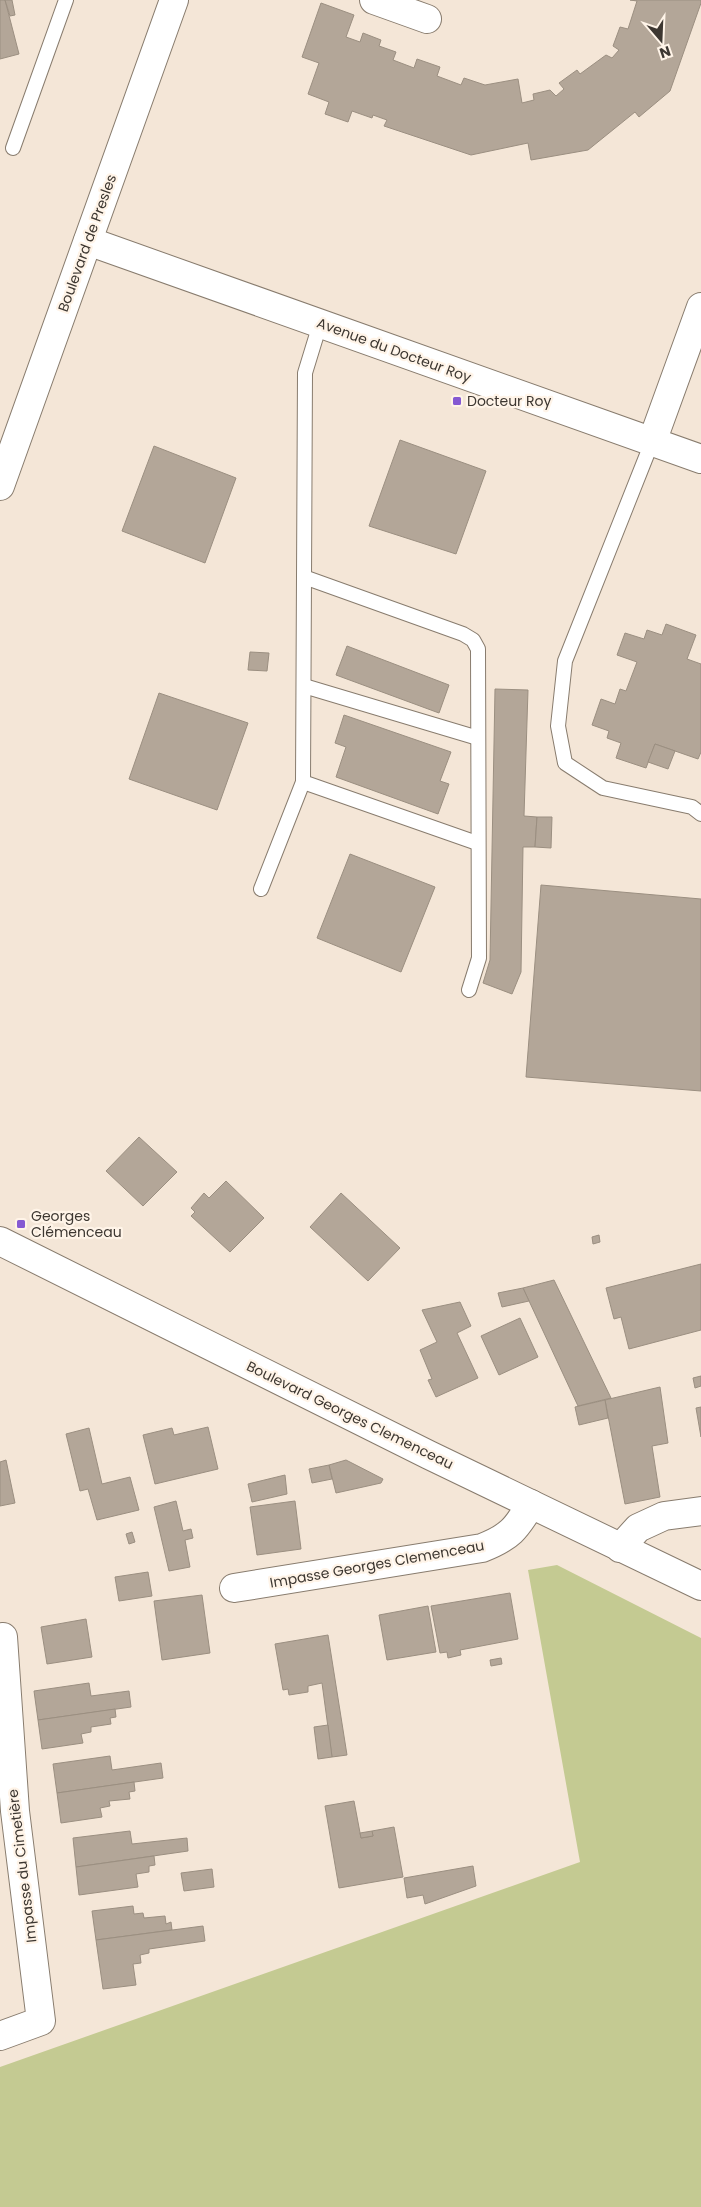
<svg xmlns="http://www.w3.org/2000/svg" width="701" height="2207" viewBox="0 0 701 2207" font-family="Poppins,sans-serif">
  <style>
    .green { fill: #c4ca92 }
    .building { fill: #b3a698; stroke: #9b8f81 }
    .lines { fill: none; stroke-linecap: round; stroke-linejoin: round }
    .service-casing { stroke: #887c6e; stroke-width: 16 }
    .minor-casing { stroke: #887c6e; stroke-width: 30 }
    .tertiary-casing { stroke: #887c6e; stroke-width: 30 }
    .secondary-casing { stroke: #887c6e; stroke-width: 30 }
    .service { stroke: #fff; stroke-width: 14 }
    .minor { stroke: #fff; stroke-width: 28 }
    .tertiary { stroke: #fff; stroke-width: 28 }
    .secondary { stroke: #fff; stroke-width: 28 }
    .poi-dot { fill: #8559d2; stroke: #fff4e8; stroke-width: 2 }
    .labels { text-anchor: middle; stroke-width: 4.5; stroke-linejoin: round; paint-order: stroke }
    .street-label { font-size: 14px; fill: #3d3731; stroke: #fff4e8 }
    .poi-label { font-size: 14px; fill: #3d3731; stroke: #fff4e8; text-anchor: start }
  </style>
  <rect width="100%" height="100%" fill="#f4e6d7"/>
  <path class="green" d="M557,1565L701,1638V2207H0V2067L580,1862L528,1570Z"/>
  <g class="building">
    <path d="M0,0H5L19,54L0,59Z"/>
    <path d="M5,0H12L15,15L10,16Z"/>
    <path d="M630,0H701V3L670,91L639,117L635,112L588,150L531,160L528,143L471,155L384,126L387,120L373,115L372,118L352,111L348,122L325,114L329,102L308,94L319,63L302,57L321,3L354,15L346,37L360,42L363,33L381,40L379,46L396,52L393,60L414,68L417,59L440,67L437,76L461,85L464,78L485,85L518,79L522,103L534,100L533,94L550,90L556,96L564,89L559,83L577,70L580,74L606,55L612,58L619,50L613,46L620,27L628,29L637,1Z"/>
    <path d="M400,440L486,471L456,554L369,526Z"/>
    <path d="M154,446L236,478L205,563L122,531Z"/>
    <path d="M666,624L696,635L687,659L701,664V752L698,759L655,744L646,768L616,758L621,743L607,738L609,731L592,725L601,699L615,704L620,689L626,691L637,662L617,655L625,633L644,639L647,630L662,635Z"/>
    <path d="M347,646L449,685L439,713L336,675Z"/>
    <path d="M250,652L269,653L267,671L248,670Z"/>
    <path d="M495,689L528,690L524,816L537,817L535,847H523L521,972L512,994L483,983L490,960Z"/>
    <path d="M159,693L248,723L217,810L129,779Z"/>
    <path d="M344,715L451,752L440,781L449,784L438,814L336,777L346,747L335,743Z"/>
    <path d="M655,744L675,751L668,769L648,762Z"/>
    <path d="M537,817H552L551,848L535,847Z"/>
    <path d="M350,854L435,887L401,972L317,938Z"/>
    <path d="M541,885L701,899V1091L526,1077Z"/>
    <path d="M139,1137L177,1172L143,1206L106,1171Z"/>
    <path d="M226,1181L264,1218L230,1252L191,1216L195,1212L191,1208L204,1193L209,1198Z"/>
    <path d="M341,1193L400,1248L368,1281L310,1227Z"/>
    <path d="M599,1235L600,1242L593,1244L592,1237Z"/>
    <path d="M701,1264V1330L629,1349L621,1317L614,1319L606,1288Z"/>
    <path d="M554,1280L611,1398L578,1406L523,1288Z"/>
    <path d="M523,1288L529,1301L502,1307L498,1293Z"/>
    <path d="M460,1302L471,1326L457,1333L478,1378L436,1397L428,1380L432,1379L420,1350L437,1342L422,1310Z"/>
    <path d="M520,1318L538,1357L499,1375L481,1336Z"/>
    <path d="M701,1376V1386L695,1388L693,1378Z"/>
    <path d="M660,1387L668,1443L652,1446L660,1497L625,1504L605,1400Z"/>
    <path d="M605,1400L608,1418L579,1425L575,1407Z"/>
    <path d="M701,1407V1437L696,1408Z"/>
    <path d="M208,1427L218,1469L155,1484L143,1435L172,1428L174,1435Z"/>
    <path d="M89,1428L102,1484L130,1477L139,1510L97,1520L88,1489L80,1491L66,1434Z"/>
    <path d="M6,1460L15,1503L0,1506V1462Z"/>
    <path d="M346,1460L383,1479L381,1483L336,1493L329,1465Z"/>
    <path d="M329,1465L332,1479L312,1483L309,1469Z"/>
    <path d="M285,1475L287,1494L252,1502L248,1484Z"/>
    <path d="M176,1501L183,1531L191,1529L193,1538L185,1540L190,1567L169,1571L154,1507Z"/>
    <path d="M295,1501L301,1549L257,1555L250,1507Z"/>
    <path d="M132,1532L135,1542L129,1544L126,1534Z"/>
    <path d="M148,1572L152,1596L119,1601L115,1577Z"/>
    <path d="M510,1593L518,1639L460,1650L461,1655L448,1658L447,1652L440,1653L431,1606Z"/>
    <path d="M202,1595L210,1653L162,1660L154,1601Z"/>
    <path d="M428,1606L436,1652L387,1660L379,1615Z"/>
    <path d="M86,1619L92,1657L47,1664L41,1627Z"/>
    <path d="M328,1635L347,1755L332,1757L322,1683L308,1686V1692L289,1695L288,1689L283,1690L275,1644Z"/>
    <path d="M501,1658L502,1664L491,1666L490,1660Z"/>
    <path d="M89,1683L91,1696L129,1691L131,1707L38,1720L34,1691Z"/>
    <path d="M115,1709L116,1717L110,1718L111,1724L91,1727V1732L81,1734L83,1743L42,1749L38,1720Z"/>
    <path d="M328,1725L332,1757L318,1759L314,1727Z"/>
    <path d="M110,1756L112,1770L161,1763L163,1778L57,1793L53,1764Z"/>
    <path d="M134,1782L135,1791L129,1792L130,1799L109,1801L110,1806L100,1808L102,1817L61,1823L57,1793Z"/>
    <path d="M354,1801L361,1838L373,1836L372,1831L394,1827L403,1877L339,1888L325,1806Z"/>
    <path d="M130,1831L132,1844L187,1838L188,1851L76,1867L73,1838Z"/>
    <path d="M372,1831L373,1836L361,1838L360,1833Z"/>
    <path d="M154,1856L155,1865L149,1866V1872L136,1874L138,1887L79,1895L76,1867Z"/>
    <path d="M473,1866L476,1886L425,1904L423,1895L407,1898L404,1878Z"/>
    <path d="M212,1869L214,1887L184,1891L181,1873Z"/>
    <path d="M133,1906L134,1914L143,1913L144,1918L165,1916L166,1924L171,1922L172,1930L96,1940L92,1911Z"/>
    <path d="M203,1926L205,1941L149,1949V1953L140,1955L141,1963L133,1964L136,1985L103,1989L96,1940Z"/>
  </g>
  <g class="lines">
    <g class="service-casing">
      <g id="service">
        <path d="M13,148L66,0"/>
        <path d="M652,442L565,661L558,726L565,763L603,788L692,807L701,814"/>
        <path d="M304,577L463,634L473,640L478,649L479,958L469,990"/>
        <path d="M304,686L478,738"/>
        <path d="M303,782L477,843"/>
        <path d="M261,889L303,782L305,373L320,324"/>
      </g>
    </g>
    <g class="minor-casing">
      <g id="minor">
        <path d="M374,0L427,19"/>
        <path d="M88,241L701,459"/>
        <path d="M652,442L701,307"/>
        <path d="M620,1548L638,1528L664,1516L701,1511"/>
        <path d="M234,1588L482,1548C510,1537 516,1529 531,1504"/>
        <path d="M0,2036L41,2021L15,1811L3,1637"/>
      </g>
    </g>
    <g class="tertiary-casing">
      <path id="tertiary" d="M0,486L174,0"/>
    </g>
    <g class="secondary-casing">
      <path id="secondary" d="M0,1241L429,1455L701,1586"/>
    </g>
    <use href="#service" class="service"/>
    <use href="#minor" class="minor"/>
    <use href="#tertiary" class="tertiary"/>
    <use href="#secondary" class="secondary"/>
  </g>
  <g class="poi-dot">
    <rect x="452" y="396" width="10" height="10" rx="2.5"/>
    <rect x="16" y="1219" width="10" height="10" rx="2.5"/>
  </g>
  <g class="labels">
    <g class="street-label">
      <text transform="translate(87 243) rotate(-70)" y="5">Boulevard de Presles</text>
      <text transform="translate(394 350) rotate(20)" y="5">Avenue du Docteur Roy</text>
      <text transform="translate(350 1415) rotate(26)" y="5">Boulevard Georges Clemenceau</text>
      <text transform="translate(377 1564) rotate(-10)" y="5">Impasse Georges Clemenceau</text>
      <text transform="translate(22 1866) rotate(-97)" y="5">Impasse du Cimetière</text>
    </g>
    <g class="poi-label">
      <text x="467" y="406">Docteur Roy</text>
      <text x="31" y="1221">Georges<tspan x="31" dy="16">Clémenceau</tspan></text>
    </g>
  </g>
  <g transform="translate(661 40) rotate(161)" stroke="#fff4e8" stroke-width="4" paint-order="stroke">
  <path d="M0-4L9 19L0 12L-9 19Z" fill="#3d3731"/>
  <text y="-8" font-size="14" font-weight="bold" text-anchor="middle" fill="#3d3731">N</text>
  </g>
</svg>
